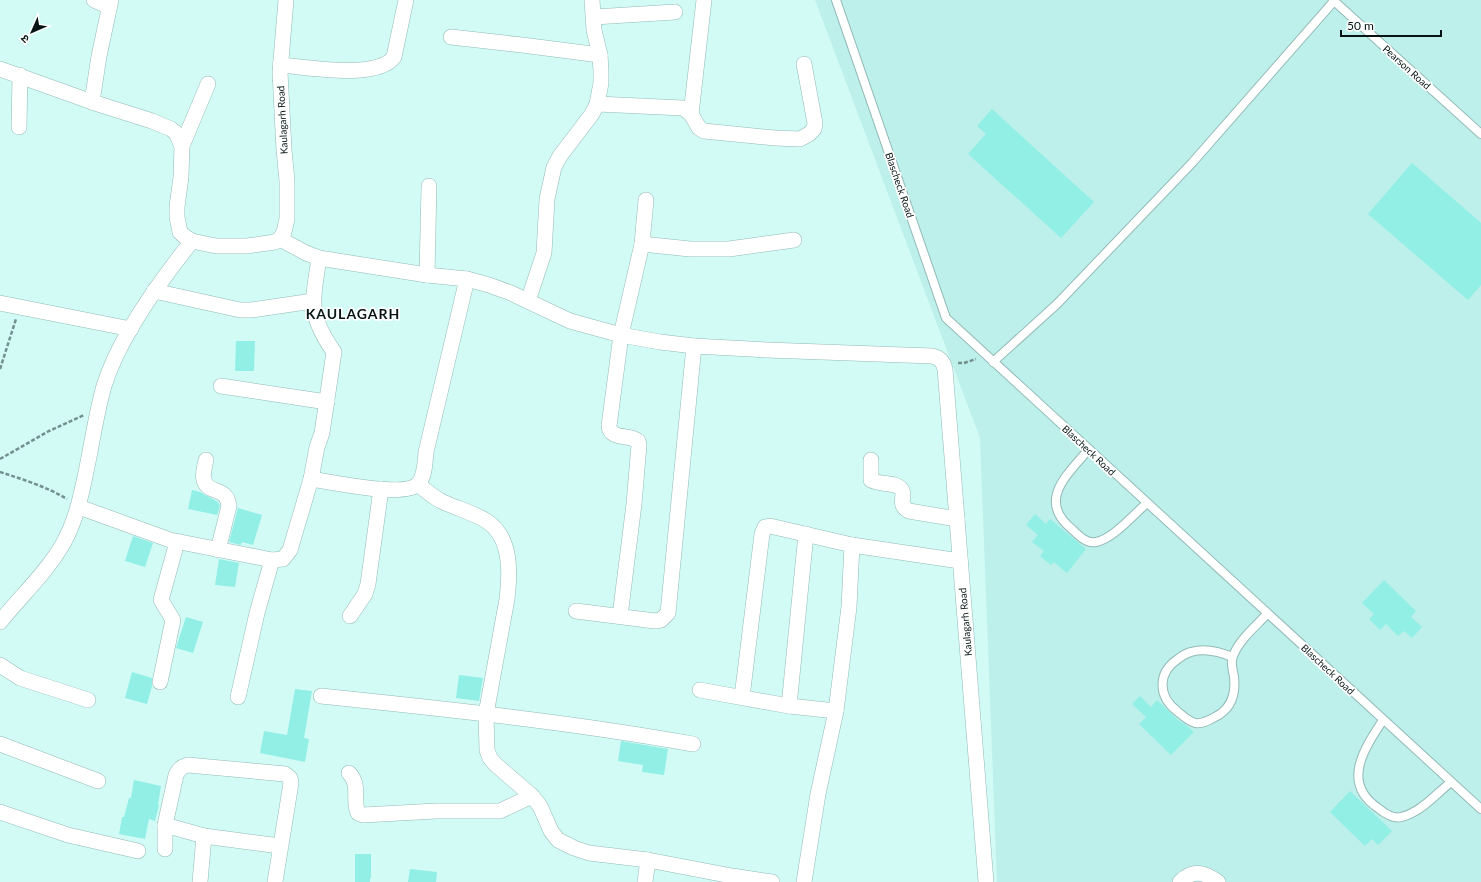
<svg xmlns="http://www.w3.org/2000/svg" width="1481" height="882" viewBox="0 0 1481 882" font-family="Lato,'Noto Sans Devanagari',sans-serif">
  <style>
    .built { fill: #bdf0eb }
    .building { fill: #91efe6 }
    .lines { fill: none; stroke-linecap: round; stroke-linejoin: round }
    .service-casing { stroke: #92bab6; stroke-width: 10 }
    .minor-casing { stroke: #92bab6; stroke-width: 16 }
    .path { stroke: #73908d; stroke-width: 2.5; stroke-dasharray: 4 2; stroke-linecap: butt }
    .service { stroke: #fff; stroke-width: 8 }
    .minor { stroke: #fff; stroke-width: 15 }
    .labels { text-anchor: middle; stroke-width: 3.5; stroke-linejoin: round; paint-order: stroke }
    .street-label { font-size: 10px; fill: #061514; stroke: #fff }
    .district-label { font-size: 14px; font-weight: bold; letter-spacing: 1px; fill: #061514; stroke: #fff }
  </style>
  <rect width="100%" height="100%" fill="#d2fbf6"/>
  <path class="built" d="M815,0H1481V882H997L980,438Z"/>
  <g class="building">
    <path d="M992,109L1094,202L1061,238L968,154L986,134L977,126Z"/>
    <path d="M1412,163L1481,223V285L1468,300L1368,214Z"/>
    <path d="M236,341H255L254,371H235Z"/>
    <path d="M192,490L200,492L205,495L218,502L220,506L217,515L188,509Z"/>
    <path d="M238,508L262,515L253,545L242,542L241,545L229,542Z"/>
    <path d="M1035,514L1046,524L1050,519L1086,549L1067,573L1054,562L1051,565L1040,556L1044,551L1032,542L1038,535L1026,525Z"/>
    <path d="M133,536L153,543L145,567L125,561Z"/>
    <path d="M219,559L239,563L235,587L215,585Z"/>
    <path d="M1384,580L1416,611L1411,617L1422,627L1412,638L1404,631L1398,636L1386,624L1380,630L1369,619L1374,614L1362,603Z"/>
    <path d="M186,617L203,622L193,653L176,648Z"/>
    <path d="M132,672L152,678V686L147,704L125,698Z"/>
    <path d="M459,675L483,678L479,701L456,698Z"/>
    <path d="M295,689L312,691L304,738L309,739L305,762L260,753L264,731L287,735Z"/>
    <path d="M1140,696L1151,707L1157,700L1178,720L1186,725L1194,732L1171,755L1139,724L1146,717L1132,704Z"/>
    <path d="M621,741L668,749L664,775L642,772L643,765L618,761Z"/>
    <path d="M134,780L161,786L158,805H159L155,821L149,819L145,839L119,834L122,817H124L129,798H131Z"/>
    <path d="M1350,791L1392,831L1378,845L1372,839L1365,846L1330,812Z"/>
    <path d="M355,854H371V878H370V882H355Z"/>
    <path d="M410,869L437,872L436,882H408Z"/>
  </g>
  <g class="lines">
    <g class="service-casing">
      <g id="service">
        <path d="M836,0L946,318L1481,809"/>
        <path d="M1333,0L1481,134"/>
        <path d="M993,362L1057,304L1192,163L1334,1"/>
        <path d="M1089,449C1067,475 1036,501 1073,530C1079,536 1087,544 1096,542C1113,539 1134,514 1147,503"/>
        <path d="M1232,657C1220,652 1205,648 1191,652C1186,653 1182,656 1178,659C1157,673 1158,696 1177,711C1183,716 1188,721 1195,723C1202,724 1208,721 1215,717C1231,709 1236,695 1234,677C1233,670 1230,663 1233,656C1239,640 1256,626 1267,614"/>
        <path d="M1383,720C1364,749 1341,783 1378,808C1384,813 1393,819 1401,817C1420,813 1436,794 1451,782"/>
      </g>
    </g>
    <g class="minor-casing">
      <g id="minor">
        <path d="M94,0L109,7"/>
        <path d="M594,17L675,12"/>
        <path d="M451,37L522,45L600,55"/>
        <path d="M280,65C307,67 377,80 394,57L406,0"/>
        <path d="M0,69L92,102L152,121L171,129L176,133L182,146"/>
        <path d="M208,84L182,146L181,177L177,207V217L180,232L184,236L192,241L216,246H247L275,242L280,239L284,232L287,219V181L284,150L280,72L286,0"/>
        <path d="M92,102L99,56L111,0"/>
        <path d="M597,104L683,108L691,114L699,128L704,131L775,138L800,139L809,134L814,129L815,123L804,64"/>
        <path d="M691,114L704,0"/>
        <path d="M19,127L20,75"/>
        <path d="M280,239L306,253L319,258L427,275L467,279L489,285L511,293L570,321L621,335L660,342L694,346L767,350L932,356C940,358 943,361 945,369L986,882"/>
        <path d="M642,244L690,249H729L794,240"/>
        <path d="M427,275L429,186"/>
        <path d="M154,291L240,310H251L313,301"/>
        <path d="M528,301L544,253L547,199L554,167L560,156L592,114L597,104L601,83V71L600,55L594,30L592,0"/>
        <path d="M0,303L131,329"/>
        <path d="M221,386L327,402"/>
        <path d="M206,460C205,466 202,474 204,480C208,495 227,486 229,506L218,550"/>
        <path d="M871,460V480C880,485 896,482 901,489C907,496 896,504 909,511L957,519"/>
        <path d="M311,479C331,482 405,498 418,484C425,477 425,461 426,452L467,279"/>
        <path d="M418,484C426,491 434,498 443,502C458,509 475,513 488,522C512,539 510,574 507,599L486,714L487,750L490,758L495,764L532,796L540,806L551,831L558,840L574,848L589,853L648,860L732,876L772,882"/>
        <path d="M79,507L170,540L272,560L283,559L290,550L311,479L317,447L322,433L334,352C307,314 313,300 319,258"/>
        <path d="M576,611L655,621L661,620L668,613L694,346"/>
        <path d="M350,616L365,594L368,584L381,489"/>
        <path d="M620,616L634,504L639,445L638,441C629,434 610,440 609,426L621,335L642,244L646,200"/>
        <path d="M0,622C21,596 48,571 64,542C76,520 81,496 86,472C92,444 96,414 104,386C119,337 160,281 192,241"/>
        <path d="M0,665L20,678L88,700"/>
        <path d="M160,682L173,620L161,600L177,542"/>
        <path d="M700,690L789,706L836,711"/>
        <path d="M321,696C446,709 570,722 693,744"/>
        <path d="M238,697L257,613L272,560"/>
        <path d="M742,697L762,534L765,527L770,526L852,545L960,561"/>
        <path d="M789,706L806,534"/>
        <path d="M0,744L98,781"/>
        <path d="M349,773C361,786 352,798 358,813L363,815L436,811H500L532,796"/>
        <path d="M0,812L68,835L138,851"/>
        <path d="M165,825L204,836L280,846"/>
        <path d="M165,849V825L176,775C179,769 181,767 188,765L285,774L290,778L291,783L275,882"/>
        <path d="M200,882L204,836"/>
        <path d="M645,882L648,860"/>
        <path d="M804,882L818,794L836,711L849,607L852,545"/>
        <path d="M1180,882C1193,869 1204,872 1218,882"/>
      </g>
    </g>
    <g class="path">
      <path d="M958,363H964L976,359"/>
      <path d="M0,369L16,319"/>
      <path d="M0,459L49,431L84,415"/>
      <path d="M0,472C22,479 47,487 67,499"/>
    </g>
    <use href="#service" class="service"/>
    <use href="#minor" class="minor"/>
  </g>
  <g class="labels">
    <g class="street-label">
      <text transform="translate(1407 67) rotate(42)" y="4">Pearson Road</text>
      <text transform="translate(282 120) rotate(-93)" y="4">Kaulagarh Road</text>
      <text transform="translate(900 185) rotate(71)" y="4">Blascheck Road</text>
      <text transform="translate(1089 450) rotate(43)" y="4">Blascheck Road</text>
      <text transform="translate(965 622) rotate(-95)" y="4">Kaulagarh Road</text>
      <text transform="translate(1328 669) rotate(43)" y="4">Blascheck Road</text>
    </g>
    <g class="district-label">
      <text x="353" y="319">KAULAGARH</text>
    </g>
  </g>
  <g transform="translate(32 32) rotate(225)" stroke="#ffffff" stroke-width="3" paint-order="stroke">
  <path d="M0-3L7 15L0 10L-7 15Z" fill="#061514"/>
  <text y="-6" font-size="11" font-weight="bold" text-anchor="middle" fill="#061514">उ</text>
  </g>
  <path d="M1341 30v6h100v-6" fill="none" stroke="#061514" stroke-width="2"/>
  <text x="1347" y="30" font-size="12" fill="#061514" stroke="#ffffff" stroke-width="3" paint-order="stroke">50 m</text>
</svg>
